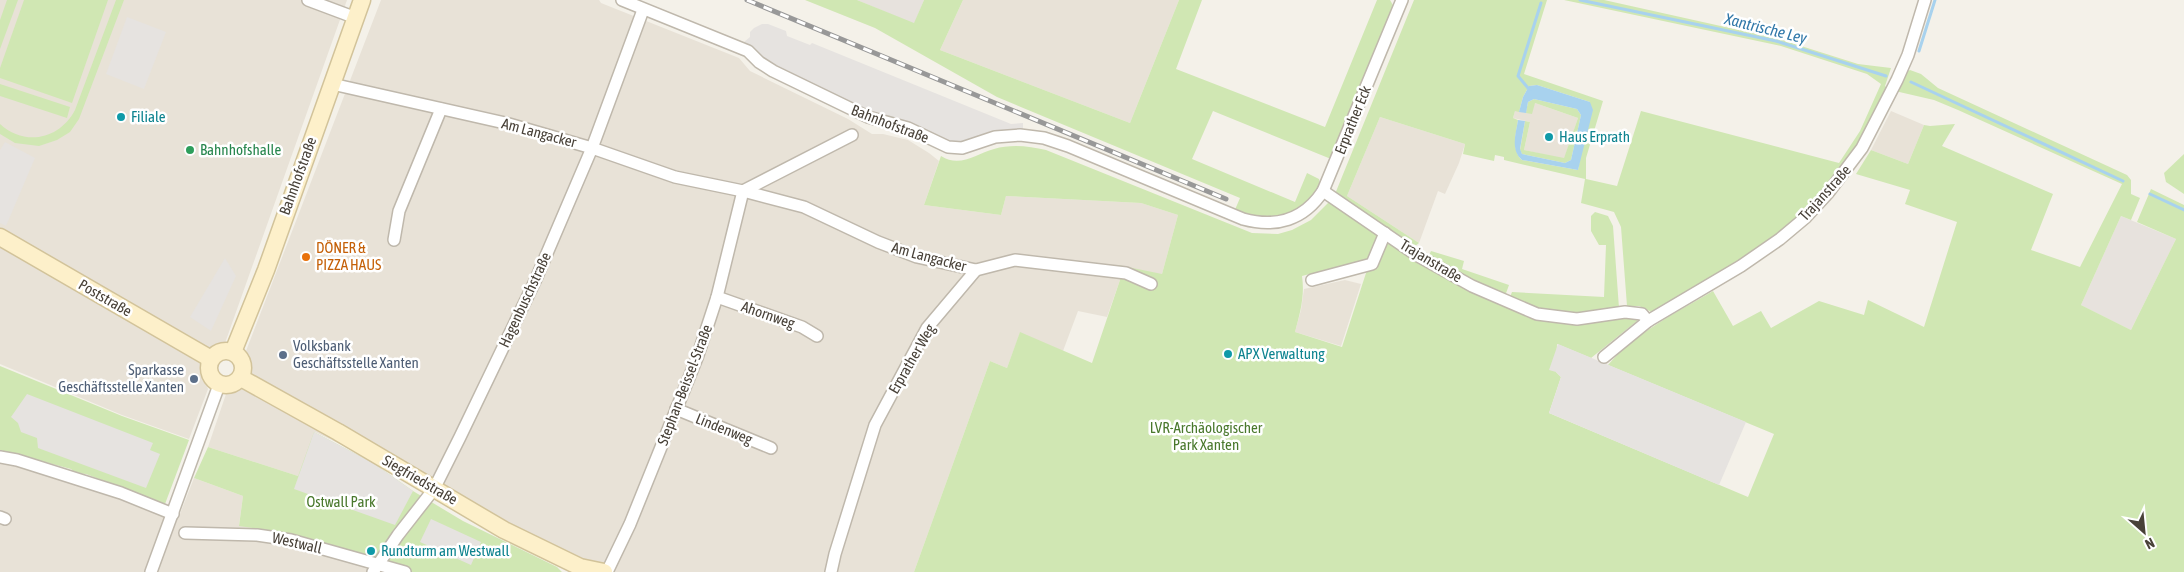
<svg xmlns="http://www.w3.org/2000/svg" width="2184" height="572" viewBox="0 0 2184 572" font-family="'Asap Condensed',sans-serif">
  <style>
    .residential { fill: #e8e2d7 }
    .industrial { fill: #e7e2dd }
    .green { fill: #d0e7b3; fill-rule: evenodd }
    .parking { fill: #e6e3e0 }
    .water { fill: #a8d2ee }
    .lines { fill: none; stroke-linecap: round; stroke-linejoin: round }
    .stream { stroke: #a8d2ee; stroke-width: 3 }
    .street-casing { stroke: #bfb8ac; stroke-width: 14 }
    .secondary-casing { stroke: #d2c39a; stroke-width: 19 }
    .street { stroke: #fff; stroke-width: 11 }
    .secondary { stroke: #fdf0ca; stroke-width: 16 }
    .rail-casing { stroke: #989898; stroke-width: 5 }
    .rail { stroke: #fff; stroke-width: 3; stroke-dasharray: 9; stroke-linecap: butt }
    .culture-dot { fill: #0f9aa8; stroke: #fff; stroke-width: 2 }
    .leisure-dot { fill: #2e9e5b; stroke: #fff; stroke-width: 2 }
    .food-dot { fill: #e8710a; stroke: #fff; stroke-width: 2 }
    .service-dot { fill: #5c6f8a; stroke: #fff; stroke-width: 2 }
    .labels { text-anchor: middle; stroke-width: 5; stroke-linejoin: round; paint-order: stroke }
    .culture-label { font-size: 15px; fill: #0d838f; stroke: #fff; text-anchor: start }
    .street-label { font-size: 15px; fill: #484138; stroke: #fff }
    .leisure-label { font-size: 15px; fill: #27864d; stroke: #fff; text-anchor: start }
    .food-label { font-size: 15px; fill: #c56008; stroke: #fff; text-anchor: start }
    .service-label { font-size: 15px; fill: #4e5e75; stroke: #fff; text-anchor: start }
    .park-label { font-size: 15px; fill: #49782c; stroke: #fff }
    .water-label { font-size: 16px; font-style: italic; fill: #3178a9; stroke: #fff }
  </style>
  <rect width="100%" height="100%" fill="#f4f1e9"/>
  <g class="residential">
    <path d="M0,0H347L225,343L208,350L202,362V375L208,389L189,439L122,415L0,364Z"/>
    <path d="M381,0H599L601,3L739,58L750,71L848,119L872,134H883L908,140L929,153L939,161L924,205L1001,215L1006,196L1141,203L1178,215L1162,274L1120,280L1107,317L1078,311L1063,351L1020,333L1007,368L990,361L914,572H579L434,489L315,432L298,476L208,447L226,394L243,389L252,371L250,360L246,351Z"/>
    <path d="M963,0H1179L1130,123L940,50Z"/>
    <path d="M1535,103L1578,118L1564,159L1524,150L1530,122L1513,118L1515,111Z"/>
    <path d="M1891,111L1924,125L1908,164L1871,150Z"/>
    <path d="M1380,117L1465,144L1459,163L1445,194L1438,191L1419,243L1347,196Z"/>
    <path d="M1345,280L1361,284L1341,346L1295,332L1301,310L1304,289Z"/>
    <path d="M0,459L121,494L178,519L194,478L243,496L239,525L259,529L260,539L390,572H0Z"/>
  </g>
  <g class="industrial">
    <path d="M857,0H924L914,24Z"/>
    <path d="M2121,216L2176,239L2131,330L2081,305Z"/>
  </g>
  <g class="green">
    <path d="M7,0H18L0,49V20Z"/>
    <path d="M24,0H108L72,103L0,78V68Z"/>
    <path d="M116,0H124L79,119L70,132L57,140L39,146L15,143L0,134V124C25,147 60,139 75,110Z"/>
    <path d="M805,0H857L914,23L924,0H963L940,50L1130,123L1179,0H1202L1176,69L1325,127L1377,0H1390L1394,7L1331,159L1213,111L1192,159L1295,202L1307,173L1319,179L1321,188C1307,206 1285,223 1261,219C1252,218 1243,214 1234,212L1240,198L997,97L875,28Z"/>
    <path d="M1414,0H1547L1524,74L1603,101L1586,158V179L1617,186L1641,111L1839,163L1860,131L1881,84L1867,74L1781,46L1564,0H1604L1779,39L1858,64L1891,68L1885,86L1887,88L1864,138L1811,207L1781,234L1736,264L1654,313L1639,306H1627L1621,227L1614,212L1581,203L1585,179L1504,160V157L1495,155L1494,161L1463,154L1465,144L1380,117L1347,196L1419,243L1414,247L1335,194ZM1537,85L1590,102L1578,170L1522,160C1511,150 1516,133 1518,120L1513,118L1515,111L1519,112L1523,97L1529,86Z"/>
    <path d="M1910,70L1921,74L1938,88L2127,175L2131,180V194L2140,198L2131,220L2121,216L2081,305L2131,330L2176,239L2137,222L2151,189L2184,205V572H914L990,361L1007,368L1020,332L1092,363L1120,280L1118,265L1162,274L1178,215L1141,203L1006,196L1001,215L924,205L941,156C960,168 976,154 994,149C1011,144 1029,146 1046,150L1252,233L1278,234L1292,230L1311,220L1331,200L1381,235L1370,262C1348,268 1325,269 1302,276C1305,296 1300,313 1295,332L1342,347L1366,273L1371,267L1377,269L1386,242L1389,240L1448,279L1488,299L1527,315L1637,317V321L1591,358L1557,344L1556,372L1561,377L1549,413L1748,497L1774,434L1608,365C1635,333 1677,312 1713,291L1733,326L1761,311L1771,328L1819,301L1864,315L1868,300L1924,327L1957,222L1905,204L1910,190L1856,174L1871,150L1908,164L1924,125L1930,126L1955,124L1942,146L2053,194L2031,250L2080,267L2122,184L1958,110L1934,100L1895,91L1903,74Z"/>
    <path d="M0,84L70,107L67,118L0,96Z"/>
    <path d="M1534,99L1577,109L1581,115L1571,160L1565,163L1522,154L1520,150L1525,121L1530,122L1524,150L1564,158L1578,118L1535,103L1532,114L1526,113L1528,102Z"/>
    <path d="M2184,154V194L2166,182L2164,173Z"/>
    <path d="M1595,212L1608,216L1613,226L1619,308L1584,315L1545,312L1510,297L1512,292L1604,297L1606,245H1599L1591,231V216Z"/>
    <path d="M1431,251L1464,261L1462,269L1509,285L1505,296L1490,290L1428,258Z"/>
    <path d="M0,366L122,416L189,440L165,504L86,474L75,473L71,469L0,450Z"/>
    <path d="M314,432L373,463L413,491L463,521L557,567L562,572H405L291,540L259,529L239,526L243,496L194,478L208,447L298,476Z"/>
  </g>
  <g class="parking">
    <path d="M127,17L166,32L144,89L106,74Z"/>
    <path d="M762,24H768L786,31L787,36L810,45L812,43L1011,124L1023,123V131L995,133L994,130L960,143L949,144L873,114L783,71L759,56L744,42L750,37V32L754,28Z"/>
    <path d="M5,142L35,158L6,226L0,223V150Z"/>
    <path d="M225,258L236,276L211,331L190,317Z"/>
    <path d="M1558,344L1746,422L1719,485L1549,413L1561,377L1556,372L1549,370Z"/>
    <path d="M27,394L153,443L150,450L160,454L146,488L38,448L37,438L21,432L18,423L11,417Z"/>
    <path d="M314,432L373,463L413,491L395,525L294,489Z"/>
    <path d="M431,519L481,542L471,565L420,542Z"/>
  </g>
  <path class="water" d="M1537,85L1590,102L1593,110L1578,170L1522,160C1510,150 1516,133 1518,120L1525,121L1520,149L1522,154L1565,163L1571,160L1581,115L1577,109L1534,99L1528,102L1526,113L1519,112L1523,97L1529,86Z"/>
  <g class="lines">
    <g class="stream">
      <path d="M1580,0L1776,41L1886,76"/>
      <path d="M1919,51L1935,0"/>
      <path d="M1911,82L2123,181"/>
      <path d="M1532,89L1528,88L1518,76L1541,3"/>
      <path d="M2150,194L2184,210"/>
    </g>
    <g class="street-casing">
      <g id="street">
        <path d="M308,0L356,18"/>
        <path d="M622,0L748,51L759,62L773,71L868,117L908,128L948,147L962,148L995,137L1020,135L1044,138L1068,146L1243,219C1276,228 1304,220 1323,191L1402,0"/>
        <path d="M332,84L509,124L592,148L675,177L743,191L804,207L878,242L917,257L976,270"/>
        <path d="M743,191L852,135"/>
        <path d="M1323,191L1418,256L1472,286L1537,314L1577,319L1625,312L1642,314L1648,321"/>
        <path d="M394,240L399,211L441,109"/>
        <path d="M1312,280L1372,264L1385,233"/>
        <path d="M717,297L802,327L817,336"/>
        <path d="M1604,357L1648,321L1741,266L1780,239L1805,218L1828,193L1862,148L1897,80L1908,55L1925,0"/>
        <path d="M676,409L771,448"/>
        <path d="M0,457L17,460L121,493L173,514"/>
        <path d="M0,517L5,519"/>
        <path d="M185,533L257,535L291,540L405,572"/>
        <path d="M151,572L219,385"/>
        <path d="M373,572L398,535L434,489L460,437L536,279L592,148L643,10"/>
        <path d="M607,572L630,524L697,358L717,297L743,191"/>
        <path d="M831,572L835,554L875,425L927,328L976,270L1015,260L1126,273L1151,284"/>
      </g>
    </g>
    <g class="secondary-casing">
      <g id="secondary">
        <path d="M0,237L211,359"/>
        <circle cx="226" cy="368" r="17"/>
        <path d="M233,352L266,270L362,0"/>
        <path d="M241,378L338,432L504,530L580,567L604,572"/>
      </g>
    </g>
    <use href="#street" class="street"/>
    <use href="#secondary" class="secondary"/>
    <g class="rail-casing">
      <path id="rail" d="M747,0L1226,199"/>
    </g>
    <use href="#rail" class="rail"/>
  </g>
  <g class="culture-dot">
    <circle cx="121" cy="117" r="5"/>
    <circle cx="1549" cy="137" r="5"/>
    <circle cx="1228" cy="354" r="5"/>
    <circle cx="371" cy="551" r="5"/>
  </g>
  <circle class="leisure-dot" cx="190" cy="150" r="5"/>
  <circle class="food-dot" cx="306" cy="257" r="5"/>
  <g class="service-dot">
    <circle cx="283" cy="355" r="5"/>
    <circle cx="194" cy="379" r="5"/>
  </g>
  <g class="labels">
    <g class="culture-label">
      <text x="131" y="122">Filiale</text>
      <text x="1559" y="142">Haus Erprath</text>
      <text x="1238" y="359">APX Verwaltung</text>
      <text x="381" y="556">Rundturm am Westwall</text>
    </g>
    <g class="street-label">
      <text transform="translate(1353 120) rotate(-68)" y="5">Erprather Eck</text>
      <text transform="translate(890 124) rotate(21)" y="5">Bahnhofstraße</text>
      <text transform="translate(539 133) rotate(15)" y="5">Am Langacker</text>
      <text transform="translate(298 176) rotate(-70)" y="5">Bahnhofstraße</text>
      <text transform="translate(1825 193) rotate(-48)" y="5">Trajanstraße</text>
      <text transform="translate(929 257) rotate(15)" y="5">Am Langacker</text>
      <text transform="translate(1431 261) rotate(31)" y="5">Trajanstraße</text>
      <text transform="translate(105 298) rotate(30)" y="5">Poststraße</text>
      <text transform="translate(525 300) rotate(-65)" y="5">Hagenbuschstraße</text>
      <text transform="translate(768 315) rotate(19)" y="5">Ahornweg</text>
      <text transform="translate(912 359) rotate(-60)" y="5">Erprather Weg</text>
      <text transform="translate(685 385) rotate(-69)" y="5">Stephan-Beissel-Straße</text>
      <text transform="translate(724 429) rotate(22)" y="5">Lindenweg</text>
      <text transform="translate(420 480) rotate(30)" y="5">Siegfriedstraße</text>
      <text transform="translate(297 543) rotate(13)" y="5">Westwall</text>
    </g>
    <g class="leisure-label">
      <text x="200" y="155">Bahnhofshalle</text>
    </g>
    <g class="food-label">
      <text x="316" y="253">DÖNER &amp;<tspan x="316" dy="17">PIZZA HAUS</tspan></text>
    </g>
    <g class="service-label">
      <text x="293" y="351">Volksbank<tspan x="293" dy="17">Geschäftsstelle Xanten</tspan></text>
      <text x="184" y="375" text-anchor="end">Sparkasse<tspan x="184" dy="17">Geschäftsstelle Xanten</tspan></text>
    </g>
    <g class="park-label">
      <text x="1206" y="433">LVR-Archäologischer<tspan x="1206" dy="17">Park Xanten</tspan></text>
      <text x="341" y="507">Ostwall Park</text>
    </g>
    <g class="water-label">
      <text transform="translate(1766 28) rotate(14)" y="6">Xantrische Ley</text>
    </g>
  </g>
  <g transform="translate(2144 532) rotate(153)" stroke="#ffffff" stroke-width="4" paint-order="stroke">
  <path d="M0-4L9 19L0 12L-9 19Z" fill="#484138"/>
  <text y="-8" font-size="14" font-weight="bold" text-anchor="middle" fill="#484138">N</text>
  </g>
</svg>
